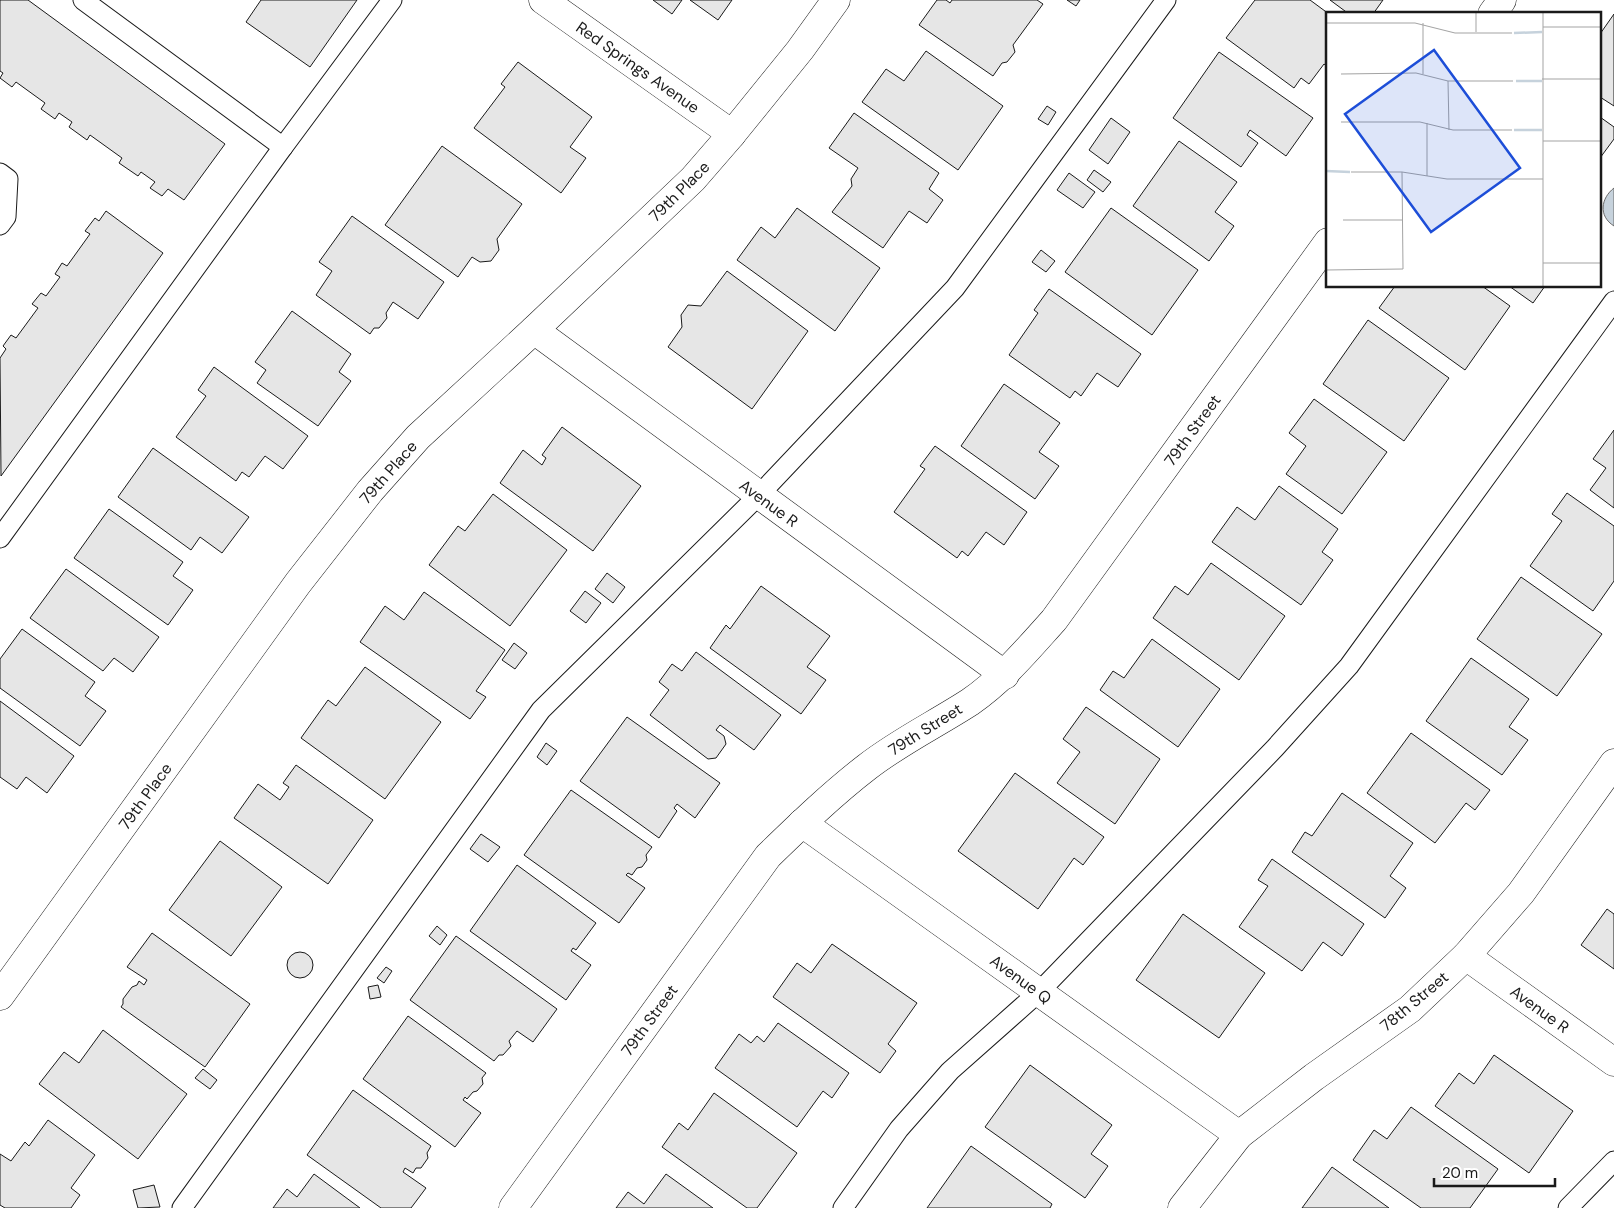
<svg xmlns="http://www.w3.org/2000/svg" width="1614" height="1208" viewBox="0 0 1614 1208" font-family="'DM Sans',sans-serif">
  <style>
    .water { fill: #c6d2dc; stroke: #6a6a6a }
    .building { fill: #e6e6e6; stroke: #1a1a1a }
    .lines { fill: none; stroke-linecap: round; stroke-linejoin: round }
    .lane-casing { stroke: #1a1a1a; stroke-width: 21 }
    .street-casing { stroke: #1a1a1a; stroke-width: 29 }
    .lane { stroke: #fff; stroke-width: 19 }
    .street { stroke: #fff; stroke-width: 28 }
    .labels { text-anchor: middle; stroke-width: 4; stroke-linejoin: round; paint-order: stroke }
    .street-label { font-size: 16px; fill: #1a1a1a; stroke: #fff }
    .inset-river { fill: none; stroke: #c6d2dc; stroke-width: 2.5 }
    .inset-road { fill: none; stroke: #a3a3a3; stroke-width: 1 }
    .view { fill: #1d4ed8; fill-opacity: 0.15; stroke: #1d4ed8; stroke-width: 2.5 }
    .inset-edge { fill: none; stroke: #1a1a1a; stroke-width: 2.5 }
  </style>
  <rect width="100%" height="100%" fill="#fff"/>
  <path class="water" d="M1614,188V226C1598,216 1601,198 1614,188Z"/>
  <g class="building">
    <path d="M0,0H28L225,144L184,200L168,189L162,196L150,188L155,182L141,172L138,176L119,163L122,158L90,135L87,140L69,127L72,122L59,113L55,119L41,109L45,103L16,82L12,87L0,78L3,73L0,71Z"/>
    <path d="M261,0H357L310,67L246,22Z"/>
    <path d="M653,0H682L672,14Z"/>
    <path d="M690,0H732L718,20Z"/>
    <path d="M937,0H946L950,3L952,0H1037L1043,4L1013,45L1015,52L1007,62L1002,63L993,76L919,25Z"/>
    <path d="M1067,0H1080L1076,6Z"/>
    <path d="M1255,0H1310L1329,14H1328V67L1324,64L1309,84L1301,78L1294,88L1226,38Z"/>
    <path d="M1330,0H1383L1373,14H1349Z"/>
    <path d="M1614,14V106L1600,97V34Z"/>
    <path d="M926,51L1003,106L958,170L862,102L886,69L904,81Z"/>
    <path d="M1219,52L1313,118L1286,156L1250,130L1247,135L1258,143L1241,167L1173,118Z"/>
    <path d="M518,62L592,117L570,147L586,158L561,193L474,128L505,87L501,84Z"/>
    <path d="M1047,106L1056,112L1048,125L1038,119Z"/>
    <path d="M854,113L939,173L929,189L943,200L927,223L909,211L883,248L832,212L852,186L851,179L858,168L829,148Z"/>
    <path d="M1600,117L1614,127V139L1600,158Z"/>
    <path d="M1111,118L1130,132L1108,164L1089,150Z"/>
    <path d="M1179,141L1237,182L1215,212L1234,226L1209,261L1133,206Z"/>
    <path d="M442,146L522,204L497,239L499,250L491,261L480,262L472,257L458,277L385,225Z"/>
    <path d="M1094,170L1111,182L1103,192L1087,180Z"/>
    <path d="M1069,173L1095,192L1083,208L1057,190Z"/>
    <path d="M797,208L880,268L835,331L737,260L761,227L775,238Z"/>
    <path d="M1111,208L1198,270L1152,335L1065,272Z"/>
    <path d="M106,211L163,253L1,476L0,358L6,349L3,346L11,335L16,338L38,308L32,304L41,293L46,296L60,277L55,274L62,263L67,266L90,234L85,231L95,218L99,221Z"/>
    <path d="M352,216L444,282L418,319L393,302L386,313L387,318L379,328H374L370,334L316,295L332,271L319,262Z"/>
    <path d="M1041,250L1055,261L1046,272L1032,262Z"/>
    <path d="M727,271L808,331L752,409L668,347L682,327L681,315L688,305L701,306Z"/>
    <path d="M1395,286H1482L1510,306L1465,370L1379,308Z"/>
    <path d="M1509,286H1545L1533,303Z"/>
    <path d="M1049,289L1141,354L1118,387L1097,373L1081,396L1075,391L1070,398L1009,355L1038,313L1034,310Z"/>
    <path d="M292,311L351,354L339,372L351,381L318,426L257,383L266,370L255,362Z"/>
    <path d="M1368,320L1449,378L1404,441L1323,384Z"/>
    <path d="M214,367L308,436L283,469L265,456L249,477L242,472L236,481L176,437L206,396L198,390Z"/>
    <path d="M1004,384L1060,423L1039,452L1059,466L1035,499L961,446Z"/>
    <path d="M1314,399L1387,452L1342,514L1286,474L1306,446L1289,433Z"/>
    <path d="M562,427L641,486L593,551L500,483L523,450L542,465L546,458L542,455Z"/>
    <path d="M1614,430V508L1590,490L1606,468L1593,459Z"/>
    <path d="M935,446L1027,512L1004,545L986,532L968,556L962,551L957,558L894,512L925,469L920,466Z"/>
    <path d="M153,448L249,517L222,553L200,537L191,550L118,497Z"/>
    <path d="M1279,486L1338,529L1322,552L1333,560L1301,605L1212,542L1237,507L1255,520Z"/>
    <path d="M1567,493L1614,526V581L1593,611L1530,566L1562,521L1552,514Z"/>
    <path d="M493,494L567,550L510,626L429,565L458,526L465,531Z"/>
    <path d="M109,509L183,562L173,576L193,590L168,625L74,558Z"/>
    <path d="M1211,563L1285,616L1239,680L1153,618L1175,586L1188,595Z"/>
    <path d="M66,569L159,637L133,672L114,658L103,671L30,618Z"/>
    <path d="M607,573L625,587L613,603L595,589Z"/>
    <path d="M1521,577L1602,634L1557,696L1477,639Z"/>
    <path d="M761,586L830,636L807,667L826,680L801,714L710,648L726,625L730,629Z"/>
    <path d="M585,591L601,603L586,623L570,611Z"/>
    <path d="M424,592L505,650L476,691L486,697L470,719L360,642L385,606L404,620Z"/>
    <path d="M22,629L95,682L85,696L106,711L80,746L0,688V659Z"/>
    <path d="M1152,639L1220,689L1178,747L1100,690L1113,671L1124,678Z"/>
    <path d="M514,643L527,653L515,669L502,660Z"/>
    <path d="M696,652L781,715L754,750L720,725L716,730L724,736L726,744L716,758L708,759L650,715L669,690L659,682L672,664L682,671Z"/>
    <path d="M1471,658L1529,699L1509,727L1528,740L1502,775L1426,721Z"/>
    <path d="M365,667L441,722L385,799L301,738L328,700L336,706Z"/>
    <path d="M0,701L74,756L47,793L26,777L17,789L0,777Z"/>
    <path d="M1086,707L1160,759L1115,824L1057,783L1080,752L1063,739Z"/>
    <path d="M627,717L720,783L695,818L677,804L674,808L677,811L659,838L580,781Z"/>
    <path d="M1411,733L1490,790L1475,810L1466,803L1435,843L1367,793Z"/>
    <path d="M546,743L557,751L547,765L537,757Z"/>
    <path d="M296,765L373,820L328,884L234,818L258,784L280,800L289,787L283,783Z"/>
    <path d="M1015,773L1104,837L1083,865L1074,858L1038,909L958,851Z"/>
    <path d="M571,790L652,847L646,855L647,860L642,867L637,868L632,875L628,873L626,875L645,888L619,923L524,855Z"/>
    <path d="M1342,793L1413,843L1390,876L1406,888L1385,918L1292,852L1305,832L1312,836Z"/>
    <path d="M481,834L500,847L488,862L470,849Z"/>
    <path d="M220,841L282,887L231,956L169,910Z"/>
    <path d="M1272,859L1364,924L1342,956L1323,942L1302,971L1239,927L1268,886L1258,880Z"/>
    <path d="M517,865L596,923L576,950L573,948L571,951L591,965L566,1000L470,931Z"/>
    <path d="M1607,909L1614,914V969L1581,945Z"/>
    <path d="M1183,914L1265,973L1219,1038L1136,980Z"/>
    <path d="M437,926L447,935L440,945L429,936Z"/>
    <path d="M152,933L250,1004L205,1067L121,1007L123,1004V999L132,987L137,985L139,981L144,985L147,980L127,967Z"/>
    <path d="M456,936L557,1009L533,1042L517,1031L509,1041L511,1046L503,1055H499L494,1061L410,1000Z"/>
    <path d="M832,944L917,1003L888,1044L896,1051L880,1073L773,997L797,963L811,973Z"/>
    <circle cx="300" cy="965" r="13"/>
    <path d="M386,967L392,971L384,983L377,978Z"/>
    <path d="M378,985L381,997L370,999L368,987Z"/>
    <path d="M408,1016L486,1073L482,1078L483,1084L477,1091L473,1092L467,1099L465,1097L463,1100L481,1113L455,1147L363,1079Z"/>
    <path d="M778,1023L849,1073L832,1098L823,1091L797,1127L715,1068L739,1034L751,1043L757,1036L764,1042Z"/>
    <path d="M103,1030L187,1094L138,1159L39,1084L64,1052L79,1063Z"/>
    <path d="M1494,1055L1573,1111L1529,1173L1435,1106L1459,1073L1474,1084Z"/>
    <path d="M1030,1065L1112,1125L1091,1154L1108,1166L1085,1198L985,1127Z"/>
    <path d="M203,1069L217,1080L210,1089L195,1078Z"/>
    <path d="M353,1090L431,1146L427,1153L428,1158L421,1168H416L413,1173L405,1168L403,1172L426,1188L411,1208H381L307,1155Z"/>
    <path d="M714,1093L797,1153L757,1208H747L662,1147L679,1123L688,1130Z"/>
    <path d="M1411,1107L1498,1169L1470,1208H1421L1353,1160L1374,1130L1387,1139Z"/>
    <path d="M48,1120L95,1155L71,1188L80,1195L71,1208H5L0,1205V1154L11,1161L25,1142L29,1146Z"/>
    <path d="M971,1146L1052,1204L1050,1208H927Z"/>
    <path d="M1332,1167L1389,1208H1302Z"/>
    <path d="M314,1174L360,1208H273L287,1189L297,1197Z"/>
    <path d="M666,1174L713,1208H616L628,1192L644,1204Z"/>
    <path d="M154,1185L160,1207L138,1208L133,1190Z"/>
  </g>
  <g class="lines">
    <g class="lane-casing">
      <g id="lane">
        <path d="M83,0L283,147L392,0"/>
        <path d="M0,173L8,179L6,217L0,225"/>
        <path d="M0,538L283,147"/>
        <path d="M182,1208L541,710L759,495L955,288L1166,0"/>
        <path d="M843,1208L899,1129L950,1071L1039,992L1275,748L1349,666L1614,301"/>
        <path d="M1568,1208L1614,1161"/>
      </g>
    </g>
    <g class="street-casing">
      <g id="street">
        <path d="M543,0L732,134"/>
        <path d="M1492,14L1502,0"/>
        <path d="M534,330L1005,675"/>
        <path d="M802,823L1239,1135"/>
        <path d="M1466,956L1614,1062"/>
        <path d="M0,996L298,583L370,491L418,437L534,330L693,179L732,134L800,50L836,0"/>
        <path d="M513,1208L768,856C800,825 832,794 867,767C899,742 936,724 970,702C1003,679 1027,650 1054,620L1328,242"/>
        <path d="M1182,1208L1239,1135L1314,1077L1410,1009L1466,956L1521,893L1614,763"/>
      </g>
    </g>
    <use href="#lane" class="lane"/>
    <use href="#street" class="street"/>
  </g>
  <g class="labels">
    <g class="street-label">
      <text transform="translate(638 67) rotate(35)" y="6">Red Springs Avenue</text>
      <text transform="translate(679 191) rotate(-45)" y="6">79th Place</text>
      <text transform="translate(1192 430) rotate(-54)" y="6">79th Street</text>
      <text transform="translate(388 472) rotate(-49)" y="6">79th Place</text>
      <text transform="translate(769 503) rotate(36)" y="6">Avenue R</text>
      <text transform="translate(925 729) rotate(-32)" y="6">79th Street</text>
      <text transform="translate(145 796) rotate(-54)" y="6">79th Place</text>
      <text transform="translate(1021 979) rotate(36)" y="6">Avenue Q</text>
      <text transform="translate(1414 1001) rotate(-40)" y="6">78th Street</text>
      <text transform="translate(1540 1009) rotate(36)" y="6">Avenue R</text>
      <text transform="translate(649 1020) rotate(-54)" y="6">79th Street</text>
    </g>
  </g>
  <g transform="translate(1326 12)">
    <rect width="275" height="275" fill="#fff"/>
    <path class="inset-river" d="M188,21L216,20M190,69H216M188,118H216M0,159L24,160"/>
    <path class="inset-road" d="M150,1V20M217,1V274M0,11H89L129,21H186M97,11V62M217,15H275M15,62L90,61L122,69H187M216,67H275M122,69L123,118M15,110H94L127,118H186M217,129H275M25,160H76L121,167H217M101,164V111M17,208H76M217,251H275M0,258L77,257L76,160"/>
    <path class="view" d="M108,38L194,156L105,220L19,102Z"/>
    <rect width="275" height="275" class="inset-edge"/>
  </g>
  <path d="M1434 1178v8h121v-8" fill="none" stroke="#1a1a1a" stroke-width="2.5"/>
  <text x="1442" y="1178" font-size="15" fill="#1a1a1a" stroke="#ffffff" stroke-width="4" paint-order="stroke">20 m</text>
</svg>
